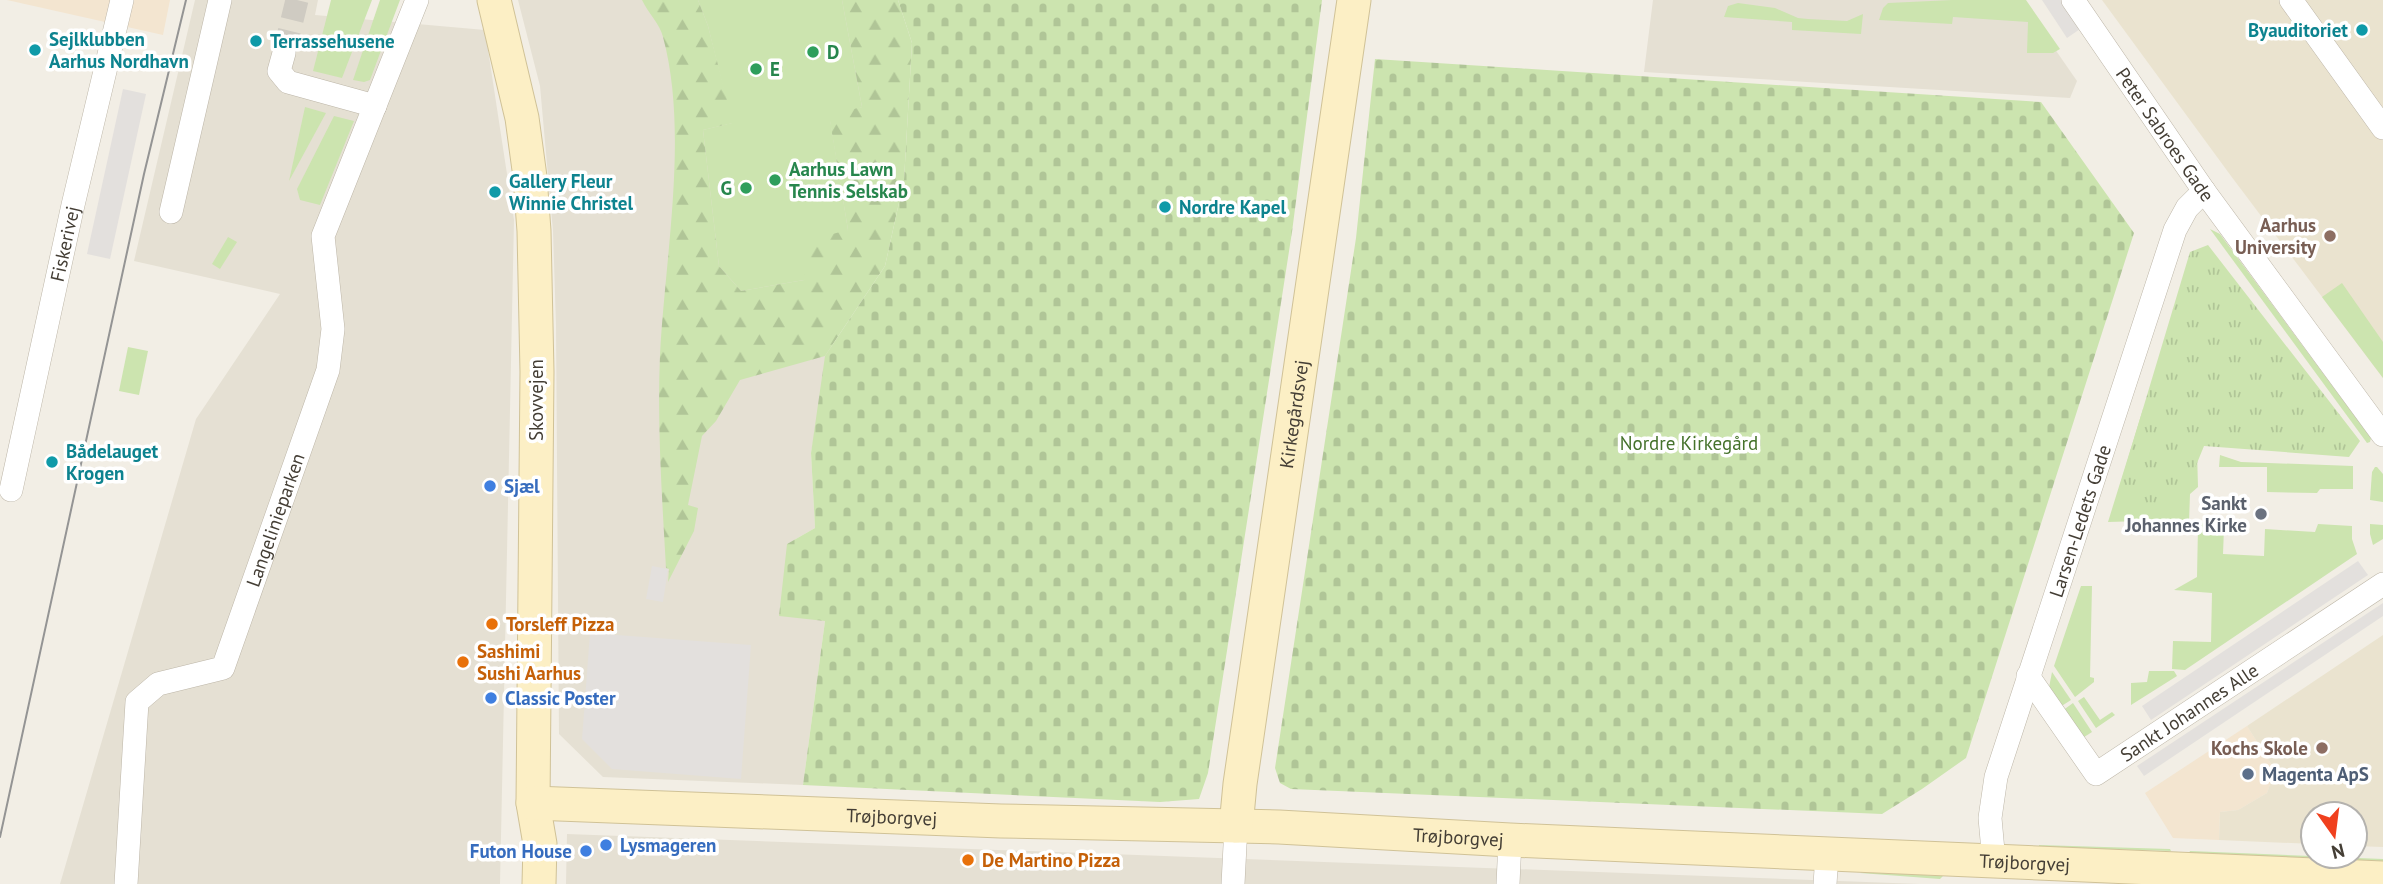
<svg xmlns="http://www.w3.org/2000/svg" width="2383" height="884" viewBox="0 0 2383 884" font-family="'PT Sans',sans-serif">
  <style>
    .residential { fill: #e5e0d3 }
    .commercial { fill: #f3e5d0 }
    .education { fill: #eae3cf }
    .green { fill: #cce4af }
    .forest { fill: url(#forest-firs) }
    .cemetery { fill: url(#cemetery-stones) }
    .park { fill: url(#park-tufts) }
    .parking { fill: #e3e0dd }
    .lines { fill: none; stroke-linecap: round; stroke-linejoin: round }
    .street-tunnel { stroke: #cfcbc2; stroke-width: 23; stroke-dasharray: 23 11; stroke-linecap: butt }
    .street-casing { stroke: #bdb6a8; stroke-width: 24 }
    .secondary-casing { stroke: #d0c297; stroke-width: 35 }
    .street { stroke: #fff; stroke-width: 23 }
    .secondary { stroke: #fcefc5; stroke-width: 33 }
    .tram { stroke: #949494; stroke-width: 2 }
    .culture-dot { fill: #0f9aa8; stroke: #fff; stroke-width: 2.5 }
    .leisure-dot { fill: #2e9e5b; stroke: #fff; stroke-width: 2.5 }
    .education-dot { fill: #8d6e63; stroke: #fff; stroke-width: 2.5 }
    .shop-dot { fill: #3f7fe0; stroke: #fff; stroke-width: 2.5 }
    .worship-dot { fill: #6b7280; stroke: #fff; stroke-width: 2.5 }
    .food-dot { fill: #e8710a; stroke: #fff; stroke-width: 2.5 }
    .service-dot { fill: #5c6f8a; stroke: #fff; stroke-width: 2.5 }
    .labels { text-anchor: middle; stroke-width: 7; stroke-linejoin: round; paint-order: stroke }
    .culture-label { font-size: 19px; font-weight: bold; fill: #0d838f; stroke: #fff; text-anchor: start }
    .leisure-label { font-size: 19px; font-weight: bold; fill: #27864d; stroke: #fff; text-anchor: start }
    .street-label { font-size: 19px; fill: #443e35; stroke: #fff }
    .education-label { font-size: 19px; font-weight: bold; fill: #785e54; stroke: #fff; text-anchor: end }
    .park-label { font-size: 19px; fill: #45722b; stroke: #fff }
    .shop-label { font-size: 19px; font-weight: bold; fill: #366cbe; stroke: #fff; text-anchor: start }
    .worship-label { font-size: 19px; font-weight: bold; fill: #5b616d; stroke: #fff; text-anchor: end }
    .food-label { font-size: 19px; font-weight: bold; fill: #c56008; stroke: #fff; text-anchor: start }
    .service-label { font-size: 19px; font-weight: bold; fill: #4e5e75; stroke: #fff; text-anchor: start }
  </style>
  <defs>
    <pattern id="forest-firs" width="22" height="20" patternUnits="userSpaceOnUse" patternTransform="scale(1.75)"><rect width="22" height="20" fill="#cce4af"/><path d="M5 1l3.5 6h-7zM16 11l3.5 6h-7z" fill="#b0c597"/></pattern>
    <pattern id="cemetery-stones" width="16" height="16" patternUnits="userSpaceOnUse" patternTransform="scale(1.75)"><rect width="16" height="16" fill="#cce4af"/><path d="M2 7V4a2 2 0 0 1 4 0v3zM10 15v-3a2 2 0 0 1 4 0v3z" fill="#b0c597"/></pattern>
    <pattern id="park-tufts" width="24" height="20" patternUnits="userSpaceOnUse" patternTransform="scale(1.75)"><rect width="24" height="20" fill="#cce4af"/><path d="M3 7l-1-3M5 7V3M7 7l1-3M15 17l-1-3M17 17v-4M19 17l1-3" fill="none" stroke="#b0c597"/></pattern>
  </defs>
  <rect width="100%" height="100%" fill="#f2eee5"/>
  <g class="residential">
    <path d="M195,0H318L315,15L485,30L514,220L500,884H60L196,419L280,294L134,261Z"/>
    <path d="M518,0H898L811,453L815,528L787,544L825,621L803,785L603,777L559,734L556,325L553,231L540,86Z"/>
    <path d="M1653,0H2021L2077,81L2070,98L1644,72Z"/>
    <path d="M567,834L1920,884H566Z"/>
  </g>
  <g class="commercial">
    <path d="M7,0H170L163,35Z"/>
    <path d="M2247,726L2275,770L2267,793L2238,810L2220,812L2219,840L2173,838L2145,793Z"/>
  </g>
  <g class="education">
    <path d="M2102,0H2383V378L2231,176Z"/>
    <path d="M2383,635V847L2355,846V814H2313V844L2219,840L2220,812L2238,810L2267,793L2275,770L2247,726Z"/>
  </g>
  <g class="green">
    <path d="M331,0H372L342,78L313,71Z"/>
    <path d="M380,0H400L370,80L364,82L353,80Z"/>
    <path d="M698,0H842L862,107L830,119L848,230L804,280L741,291L719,266L703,130L732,123L708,26Z"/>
    <path d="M1952,0H2026L2060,49L2053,53H2027L2028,22L1953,17L1952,24L1879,20L1883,8L1888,3Z"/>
    <path d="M1738,3L1775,8L1798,18L1808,19L1847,21L1863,14L1861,34L1792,30V22L1724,17L1728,6Z"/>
    <path d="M305,107L326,113L289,181Z"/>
    <path d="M334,116L354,121L320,205L300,200L297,189Z"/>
    <path d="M2210,229L2220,234L2371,438L2370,442L2367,443Z"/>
    <path d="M228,237L237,242L220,269L212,264Z"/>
    <path d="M2342,283L2383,342V378L2322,297Z"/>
    <path d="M128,347L148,351L139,395L119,391Z"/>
    <path d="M2143,409L2197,452L2198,487L2190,494L2189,522L2217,523V527L2224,528L2223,554L2264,556L2265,529L2315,532L2318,524L2352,526V539L2357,554L2185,670L2172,669L2173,641L2211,642L2212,593L2174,590L2197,577L2198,526L2183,525L2176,520L2108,522Z"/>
    <path d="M2220,455L2241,462L2353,466V489H2320L2317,493L2267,492V467H2219Z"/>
    <path d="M2375,467H2377L2383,474V502L2370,500L2372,472Z"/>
    <path d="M2370,524L2383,525V539L2373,545L2370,534Z"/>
    <path d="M2081,586H2092L2090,677L2094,678V682L2075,697L2054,666Z"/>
    <path d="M2149,671H2174L2177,676L2131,705V683L2147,682Z"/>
    <path d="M2052,672L2071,700L2060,707L2047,698Z"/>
    <path d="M2084,697L2100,720L2112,712L2115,715L2096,728L2078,701Z"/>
    <path d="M2073,703L2092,732L2081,739L2062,711Z"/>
    <path d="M2039,845L2170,849L2171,851L2039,847Z"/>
    <path d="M2190,851L2383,859V861L2189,853Z"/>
    <path d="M1860,873L1866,872L1943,876L1940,879Z"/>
  </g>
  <path class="forest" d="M642,0H698L708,26L733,123L703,130L719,266L741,291L804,280L809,240L848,230L829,115L862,107L842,0H898L912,43L904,180L885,266L825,356L740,380L716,421L702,436L688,505L698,508L694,531L668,582L669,569L666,568C662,497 657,426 660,355C665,256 689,133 663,37C660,24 648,13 642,0Z"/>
  <g class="cemetery">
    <path d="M898,0H1322L1292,232L1208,773L1199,799L1160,802L803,785L825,621L779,616L787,544L815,528L811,453L825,356L885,266L904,180L912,43Z"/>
    <path d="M1375,59L2041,102L2134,233L1966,758L1922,789L1882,814L1291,789L1280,783L1275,768L1356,238Z"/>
  </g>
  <path class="park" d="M2208,245L2360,441L2349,457L2204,446L2177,512H2112L2190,252Z"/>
  <g class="parking">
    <path d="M2042,0H2062L2080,29L2067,38Z"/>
    <path d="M123,89L146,94L110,259L87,254Z"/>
    <path d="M2358,561L2368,575L2151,720L2142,706Z"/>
    <path d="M652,566L668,569L663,602L646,599Z"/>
    <path d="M2383,603V616L2144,776L2137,766Z"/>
    <path d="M590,633L751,645L741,779L612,769L582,739Z"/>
  </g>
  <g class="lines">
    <path class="street-tunnel" d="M284,53L297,0"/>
    <g class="street-casing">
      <g id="street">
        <path id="s1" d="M2073,0L2204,191L2383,435"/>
        <path d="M2291,0L2383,128"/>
        <path d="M284,53L279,71L288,82L375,106"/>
        <path d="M171,212L220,0"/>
        <path id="s2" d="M11,490L73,205L122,0"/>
        <path id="s3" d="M2028,676L2096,774L2383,584"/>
        <path id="s4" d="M1994,862L1990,818L1996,777L2175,230L2187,208L2204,191"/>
        <path id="s5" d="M126,884L137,702L158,684L223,668L328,370L333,329L323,236L417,0"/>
        <path d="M1233,884L1236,826"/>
        <path d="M1508,884L1510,840"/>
        <path d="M1825,884L1827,855"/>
      </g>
    </g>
    <g class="secondary-casing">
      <g id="secondary">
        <path d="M494,0L522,118L530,177L534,231L537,372L533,803L540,844L539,884"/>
        <path id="s6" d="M533,803L1001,821L1279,827L1510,840L2383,878"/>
        <path id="s7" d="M1236,826L1240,784L1354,0"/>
      </g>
    </g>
    <use href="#street" class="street"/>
    <use href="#secondary" class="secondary"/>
    <path class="tram" d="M0,837L144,174L186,0"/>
  </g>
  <g class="culture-dot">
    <circle cx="2362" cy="30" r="7"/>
    <circle cx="256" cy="41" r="7"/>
    <circle cx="35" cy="50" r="7"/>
    <circle cx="495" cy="192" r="7"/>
    <circle cx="1165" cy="207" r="7"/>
    <circle cx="52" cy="462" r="7"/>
  </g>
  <g class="leisure-dot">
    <circle cx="813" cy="52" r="7"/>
    <circle cx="756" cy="69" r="7"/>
    <circle cx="775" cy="180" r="7"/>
    <circle cx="746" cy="188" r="7"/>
  </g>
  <g class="education-dot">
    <circle cx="2330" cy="236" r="7"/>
    <circle cx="2322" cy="748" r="7"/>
  </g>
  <g class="shop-dot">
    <circle cx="490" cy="486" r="7"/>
    <circle cx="491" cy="698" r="7"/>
    <circle cx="606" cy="845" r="7"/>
    <circle cx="586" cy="851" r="7"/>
  </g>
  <circle class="worship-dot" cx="2261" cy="514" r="7"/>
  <g class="food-dot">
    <circle cx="492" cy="624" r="7"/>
    <circle cx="463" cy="662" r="7"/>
    <circle cx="968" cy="860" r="7"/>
  </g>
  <circle class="service-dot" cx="2248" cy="774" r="7"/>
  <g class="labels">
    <g class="culture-label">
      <text x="2348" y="37" text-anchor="end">Byauditoriet</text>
      <text x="49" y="46">Sejlklubben<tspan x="49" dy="22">Aarhus Nordhavn</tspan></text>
      <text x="270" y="48">Terrassehusene</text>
      <text x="509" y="188">Gallery Fleur<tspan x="509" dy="22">Winnie Christel</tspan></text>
      <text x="1179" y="214">Nordre Kapel</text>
      <text x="66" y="458">Bådelauget<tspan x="66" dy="22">Krogen</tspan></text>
    </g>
    <g class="leisure-label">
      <text x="827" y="59">D</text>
      <text x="770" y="76">E</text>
      <text x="789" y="176">Aarhus Lawn<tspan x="789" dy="22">Tennis Selskab</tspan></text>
      <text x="732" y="195" text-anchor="end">G</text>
    </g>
    <g class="street-label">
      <text dy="7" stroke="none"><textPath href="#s1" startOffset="163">Peter Sabroes Gade</textPath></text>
      <text dy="7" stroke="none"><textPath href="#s2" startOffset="252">Fiskerivej</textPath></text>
      <text transform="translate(536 400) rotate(-90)" y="7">Skovvejen</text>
      <text dy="7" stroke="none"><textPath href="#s7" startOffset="416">Kirkegårdsvej</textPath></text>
      <text dy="7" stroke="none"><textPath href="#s5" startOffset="434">Langelinieparken</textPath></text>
      <text dy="7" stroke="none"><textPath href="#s4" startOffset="355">Larsen-Ledets Gade</textPath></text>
      <text dy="7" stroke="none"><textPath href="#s3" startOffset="231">Sankt Johannes Alle</textPath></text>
      <text dy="7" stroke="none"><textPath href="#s6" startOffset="359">Trøjborgvej</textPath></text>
      <text dy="7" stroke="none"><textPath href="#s6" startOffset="926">Trøjborgvej</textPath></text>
      <text dy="7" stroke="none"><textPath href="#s6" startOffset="1493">Trøjborgvej</textPath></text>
    </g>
    <g class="education-label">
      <text x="2316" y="232">Aarhus<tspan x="2316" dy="22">University</tspan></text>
      <text x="2308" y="755">Kochs Skole</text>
    </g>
    <g class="park-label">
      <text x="1689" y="450">Nordre Kirkegård</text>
    </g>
    <g class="shop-label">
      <text x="504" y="493">Sjæl</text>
      <text x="505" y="705">Classic Poster</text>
      <text x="620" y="852">Lysmageren</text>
      <text x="572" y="858" text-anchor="end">Futon House</text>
    </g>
    <g class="worship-label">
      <text x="2247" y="510">Sankt<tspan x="2247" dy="22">Johannes Kirke</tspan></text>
    </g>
    <g class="food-label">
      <text x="506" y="631">Torsleff Pizza</text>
      <text x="477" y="658">Sashimi<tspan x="477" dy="22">Sushi Aarhus</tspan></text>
      <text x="982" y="867">De Martino Pizza</text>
    </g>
    <g class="service-label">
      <text x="2262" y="781">Magenta ApS</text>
    </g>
  </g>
  <g transform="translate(2334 835) rotate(166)"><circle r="33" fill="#ffffff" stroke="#b4b2ae" stroke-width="2"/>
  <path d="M0-5L12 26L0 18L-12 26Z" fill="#f0401e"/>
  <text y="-10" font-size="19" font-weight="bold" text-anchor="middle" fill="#443e35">N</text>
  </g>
</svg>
